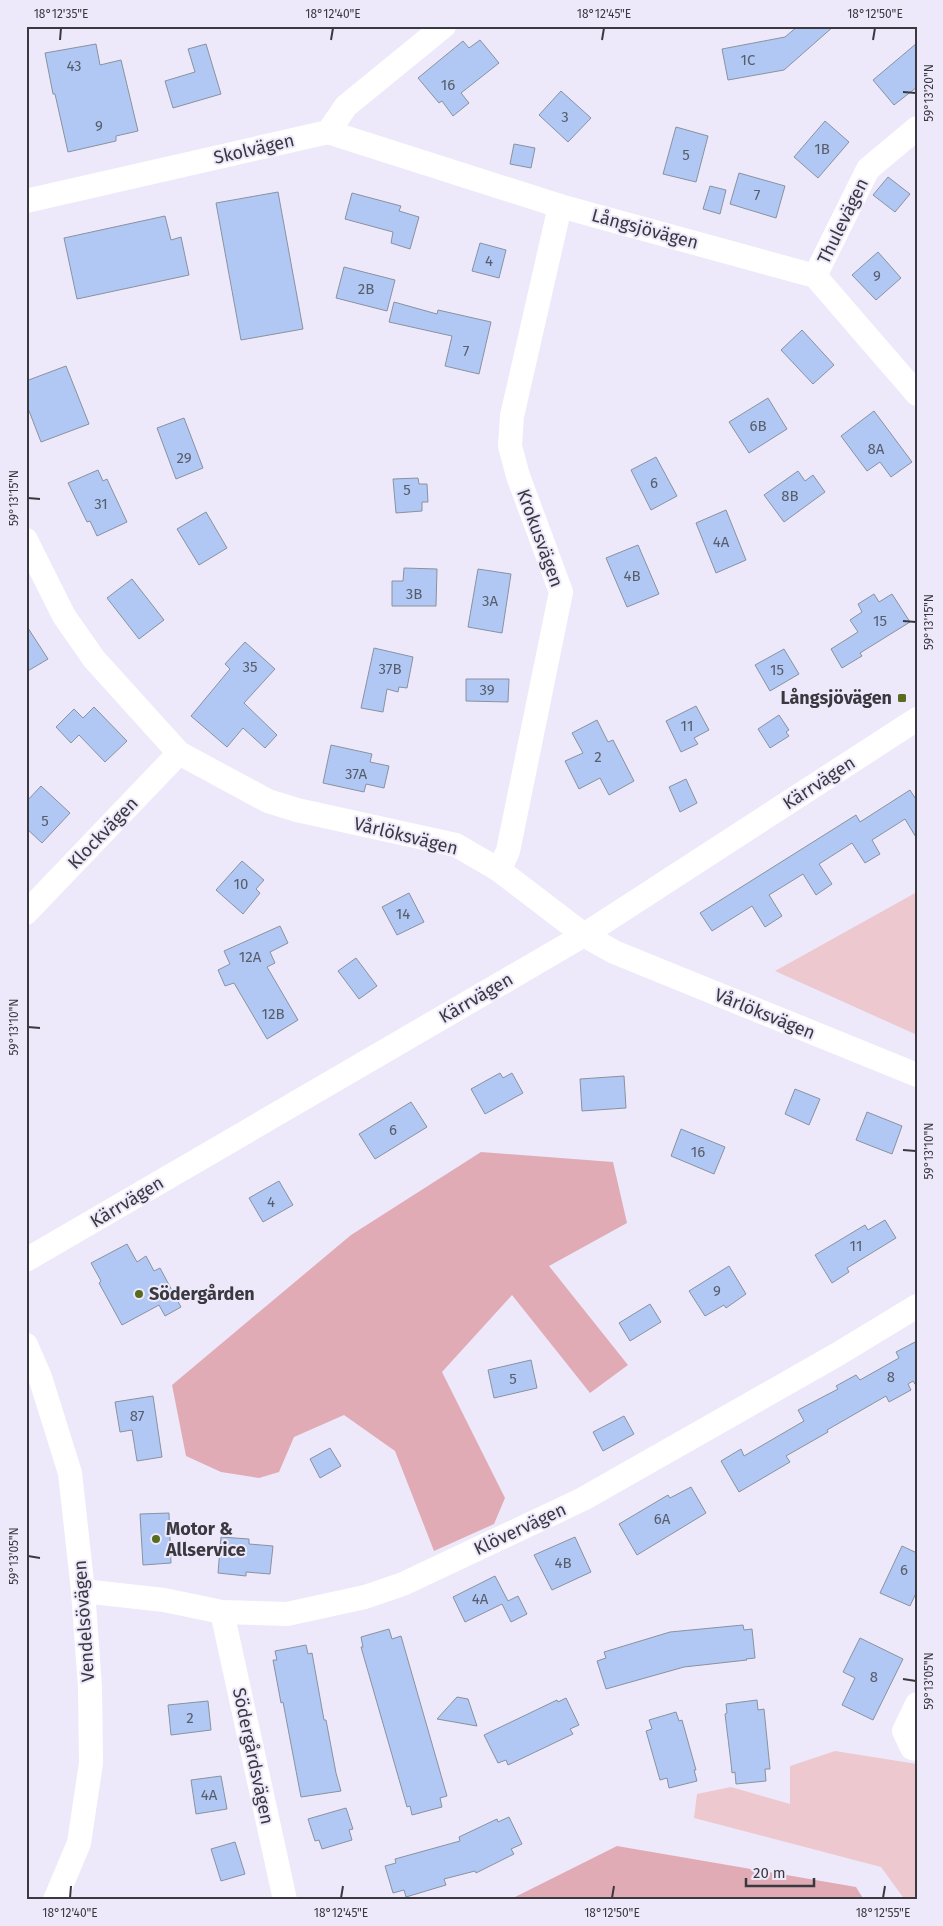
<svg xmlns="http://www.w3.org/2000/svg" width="943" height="1926" viewBox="0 0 943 1926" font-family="'Fira Sans',sans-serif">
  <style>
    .green { fill: #edc8cf }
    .forest { fill: #e1abb6 }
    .building { fill: #b0c8f3; stroke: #8a92a0 }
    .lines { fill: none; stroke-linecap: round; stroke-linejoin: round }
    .street { stroke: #fff; stroke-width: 24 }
    .ticks { fill: none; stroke: #3a393f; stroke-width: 2 }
    .poi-dot { fill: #576d1d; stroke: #ede9fa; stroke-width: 2 }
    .labels { text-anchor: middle; stroke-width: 4; stroke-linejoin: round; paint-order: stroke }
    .number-label { font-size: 15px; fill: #585d6c }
    .street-label { font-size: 18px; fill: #3a393f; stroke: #ede9fa }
    .poi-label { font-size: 18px; font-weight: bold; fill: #3a393f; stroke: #ede9fa; text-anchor: start }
    .neatline { fill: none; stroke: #3a393f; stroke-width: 2 }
    .ticks-label { font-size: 12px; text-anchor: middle; fill: #3a393f }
  </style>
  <rect width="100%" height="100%" fill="#ede9fa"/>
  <g class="green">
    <path d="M917,892V1035L775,971Z"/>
    <path d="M835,1751L917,1764V1900H905L881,1867L694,1818L697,1794L731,1787L790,1804V1766Z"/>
  </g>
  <g class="forest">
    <path d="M481,1152L613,1162L627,1223L549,1266L628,1365L590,1393L512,1295L442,1372L505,1498L494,1524L434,1551L395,1451L344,1415L294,1437L279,1472L259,1478L221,1472L186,1456L172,1385L351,1235Z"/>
    <path d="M617,1846L856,1887L864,1900H509Z"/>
  </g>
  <g class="building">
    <path d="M798,26H834L784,70L728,80L722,49L785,37Z"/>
    <path d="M480,40L499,63L461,93L469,103L453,116L442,101L439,103L418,78L463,41L469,48Z"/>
    <path d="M917,43V87L894,105L873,80Z"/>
    <path d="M96,44L100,65L121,60L138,131L116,136V141L68,152L55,94H53L45,53Z"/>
    <path d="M206,44L221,94L173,108L165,81L195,72L188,49Z"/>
    <path d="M561,91L591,118L568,142L539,115Z"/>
    <path d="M825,121L849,142L818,178L794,157Z"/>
    <path d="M676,127L708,136L696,182L663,174Z"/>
    <path d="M514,144L535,148L531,168L510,164Z"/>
    <path d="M739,173L785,186L776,218L730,204Z"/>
    <path d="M888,177L910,194L895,212L873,195Z"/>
    <path d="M710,186L726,190L720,214L703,209Z"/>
    <path d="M278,192L303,329L241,340L216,203Z"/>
    <path d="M352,193L401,206L399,211L419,217L410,249L391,243L393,232L345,219Z"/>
    <path d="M165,216L171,240L181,237L189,275L77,299L64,238Z"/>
    <path d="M480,243L506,250L499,278L472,271Z"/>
    <path d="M878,252L901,278L876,300L852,275Z"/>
    <path d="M344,267L395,280L387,311L336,298Z"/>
    <path d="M394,302L437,314L438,310L491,322L479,374L445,366L452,336L389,322Z"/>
    <path d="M802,330L834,365L813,384L781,350Z"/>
    <path d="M66,366L89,424L41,442L26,403V381Z"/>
    <path d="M768,398L787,429L749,453L729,422Z"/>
    <path d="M874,411L912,462L891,477L880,462L867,471L841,436Z"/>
    <path d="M184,418L203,468L176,479L157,428Z"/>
    <path d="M656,457L677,496L651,510L631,470Z"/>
    <path d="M98,470L103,481L107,479L127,522L97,536L90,521L87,522L68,483Z"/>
    <path d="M798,471L805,481L813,475L825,492L784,522L764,495Z"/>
    <path d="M418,478L419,484H427L428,502H422V511L396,513L393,479Z"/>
    <path d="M726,510L746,560L716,573L696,523Z"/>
    <path d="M206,512L227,548L199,565L177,529Z"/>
    <path d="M638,545L659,594L627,607L606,558Z"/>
    <path d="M404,568L437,569L436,606H392V581H403Z"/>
    <path d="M478,569L511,574L502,633L468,627Z"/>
    <path d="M132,579L164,620L139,639L107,598Z"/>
    <path d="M874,594L879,602L892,594L910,622L860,653L862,656L842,668L831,649L858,632L850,620L862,612L858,604Z"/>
    <path d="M26,625L48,659L26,672Z"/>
    <path d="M245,642L275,669L244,703L277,735L265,748L243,728L227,747L191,716L230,669L225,664Z"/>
    <path d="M374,648L413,657L407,688L399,687L398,692L387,689L383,712L361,708Z"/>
    <path d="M784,649L799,674L770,691L755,665Z"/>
    <path d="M466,679H509L508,702L466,701Z"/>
    <path d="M696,706L709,730L694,738L698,744L681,752L666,721Z"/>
    <path d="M94,707L127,741L105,762L79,735L71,743L56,727L74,709L83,718Z"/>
    <path d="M779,715L789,730L786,732L789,736L770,748L758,729Z"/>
    <path d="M597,720L608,742L613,740L634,781L609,795L600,778L579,789L565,761L583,753L572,733Z"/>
    <path d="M331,745L372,754L370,762L389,766L384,788L366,784L364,792L323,783Z"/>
    <path d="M686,779L697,803L680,812L669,787Z"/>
    <path d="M41,786L70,813L42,843L26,828V802Z"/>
    <path d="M910,790L917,801V839L905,819L872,840L880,854L865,863L852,843L819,864L832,884L816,895L803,874L769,895L782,916L765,927L752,906L712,931L700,913L856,815L860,822Z"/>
    <path d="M242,861L264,880L256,889L260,893L243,914L216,890Z"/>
    <path d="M409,893L424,922L397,935L382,907Z"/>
    <path d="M280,926L288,943L270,952L275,963L267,967L298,1020L267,1039L234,983L225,986L218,970L230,964L224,951Z"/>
    <path d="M356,958L377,986L359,999L338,971Z"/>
    <path d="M500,1073L503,1078L512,1073L523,1093L485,1114L471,1089Z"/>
    <path d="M624,1076L626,1108L582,1111L580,1079Z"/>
    <path d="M795,1089L820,1099L809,1125L785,1114Z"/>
    <path d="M411,1102L427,1127L375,1159L359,1134Z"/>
    <path d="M867,1112L902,1126L892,1154L856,1140Z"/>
    <path d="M681,1129L725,1147L714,1174L671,1156Z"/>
    <path d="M279,1181L293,1205L263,1222L249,1198Z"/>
    <path d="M885,1220L896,1238L847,1268L849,1272L832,1283L815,1255L865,1225L868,1230Z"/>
    <path d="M127,1244L137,1262L146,1256L154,1271L160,1268L181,1307L165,1316L159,1305L122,1325L99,1283L101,1281L91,1263Z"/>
    <path d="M729,1266L746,1294L726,1308L724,1305L705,1316L689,1291Z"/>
    <path d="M650,1304L661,1322L630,1341L619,1323Z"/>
    <path d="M917,1341V1387L913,1381L908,1384L911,1390L889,1402L886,1396L827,1430L828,1432L786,1456L790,1462L739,1492L721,1461L741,1449L744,1456L804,1421L798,1410L838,1389L836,1386L856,1375L860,1380L899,1358L896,1352Z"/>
    <path d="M531,1360L537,1388L494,1398L488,1370Z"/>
    <path d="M153,1396L162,1457L137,1461L132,1430L120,1432L115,1402Z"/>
    <path d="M624,1416L634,1434L603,1451L593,1432Z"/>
    <path d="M330,1448L341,1466L320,1478L310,1459Z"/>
    <path d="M691,1487L706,1513L637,1555L619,1524L668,1495L670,1498Z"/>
    <path d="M169,1513L171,1563L143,1565L140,1514Z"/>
    <path d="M221,1537L249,1539V1544L273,1546L270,1574L246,1572V1576L218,1573Z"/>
    <path d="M575,1537L591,1572L552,1590L534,1555Z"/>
    <path d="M902,1546L917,1553V1591L910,1606L880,1593Z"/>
    <path d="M495,1576L508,1601L518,1596L527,1614L511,1622L502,1604L465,1622L453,1597Z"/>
    <path d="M743,1625L744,1630L752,1629L755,1658L746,1659L747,1660L684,1667L606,1689L597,1661L606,1658L604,1652L670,1632Z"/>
    <path d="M389,1629L392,1639L401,1636L447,1796L440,1798L442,1807L412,1815L410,1806L407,1807L361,1647H363L361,1637Z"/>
    <path d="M860,1638L903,1659L873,1720L842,1705L855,1678L843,1672Z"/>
    <path d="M306,1645L308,1654L312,1653L324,1720H326L336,1773L341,1791L301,1797L283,1702L281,1703L273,1660H277L275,1651Z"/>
    <path d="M457,1697L468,1699L477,1726L437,1719Z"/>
    <path d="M566,1698L579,1725L570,1729L573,1734L508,1765L506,1760L498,1763L484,1735L557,1700L558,1702Z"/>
    <path d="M757,1700L758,1710L764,1709L770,1769H765L766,1781L736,1784L735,1772L732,1773L731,1763L725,1714L727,1713L726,1704Z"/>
    <path d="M208,1701L211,1730L171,1735L168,1705Z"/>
    <path d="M676,1712L679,1721L682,1720L696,1770H694L697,1781L669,1788L667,1778L660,1780L646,1731L652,1729L649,1720Z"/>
    <path d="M221,1776L227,1809L196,1814L191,1780Z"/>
    <path d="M346,1808L353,1829L349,1830L352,1840L322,1849L319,1840L315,1841L308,1819Z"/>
    <path d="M509,1817L522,1844L511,1849L514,1854L476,1873L475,1871L444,1879L446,1885L406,1897L404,1890L393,1893L385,1866L396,1863L395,1859L460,1841L459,1837L497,1819L498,1822Z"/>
    <path d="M235,1842L245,1874L221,1881L211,1849Z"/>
  </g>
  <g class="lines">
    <g class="street">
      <path d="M328,132L560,206L815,276L917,394"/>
      <path d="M26,201L328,132L346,106L444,26"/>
      <path d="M815,276L868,169L917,128"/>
      <path d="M26,540L64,616L94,659L179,753L268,801L297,810L456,845L499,870L584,935L614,952L917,1075"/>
      <path d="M499,870L508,851L561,592L518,476L510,446L512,416L560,206"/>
      <path d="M26,913L179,753"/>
      <path d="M26,1260L584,935L917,719"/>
      <path d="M26,1345L40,1377L70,1473L83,1591L90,1687L91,1763L79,1843L55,1900"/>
      <path d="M83,1591L164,1600L222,1612L287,1614L365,1597L403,1584L583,1499L838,1354L917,1306"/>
      <path d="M222,1612L285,1900"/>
      <path d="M917,1704L904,1731L912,1748L917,1749"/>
    </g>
  </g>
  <path class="ticks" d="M60,40L61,28M331,40L333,28M602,40L604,28M873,40L875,28M903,92L916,93M28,498L40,499M903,621L916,622M28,1027L40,1028M903,1150L916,1151M28,1556L40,1558M903,1679L916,1681M70,1898L71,1886M341,1898L343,1886M612,1898L614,1886M883,1898L885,1886"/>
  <g class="poi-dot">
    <rect x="897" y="693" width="10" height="10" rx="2.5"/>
    <circle cx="139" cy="1294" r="5"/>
    <circle cx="156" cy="1539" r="5"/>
  </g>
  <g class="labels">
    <g class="number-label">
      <text x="748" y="65">1C</text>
      <text x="74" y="71">43</text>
      <text x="448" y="90">16</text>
      <text x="565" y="122">3</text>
      <text x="99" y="131">9</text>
      <text x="822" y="154">1B</text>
      <text x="686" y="160">5</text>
      <text x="757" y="200">7</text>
      <text x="489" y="266">4</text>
      <text x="877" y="281">9</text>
      <text x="366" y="294">2B</text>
      <text x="466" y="356">7</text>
      <text x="758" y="431">6B</text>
      <text x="876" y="454">8A</text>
      <text x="184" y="463">29</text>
      <text x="654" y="488">6</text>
      <text x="407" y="495">5</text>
      <text x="790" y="501">8B</text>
      <text x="101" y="509">31</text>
      <text x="721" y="547">4A</text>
      <text x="632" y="581">4B</text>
      <text x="414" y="599">3B</text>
      <text x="490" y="606">3A</text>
      <text x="880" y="626">15</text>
      <text x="250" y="672">35</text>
      <text x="390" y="674">37B</text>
      <text x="777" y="675">15</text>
      <text x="487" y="695">39</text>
      <text x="687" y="731">11</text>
      <text x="598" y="762">2</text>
      <text x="356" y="779">37A</text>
      <text x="45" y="826">5</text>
      <text x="241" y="889">10</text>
      <text x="403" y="919">14</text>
      <text x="250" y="962">12A</text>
      <text x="273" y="1019">12B</text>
      <text x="393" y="1135">6</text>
      <text x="698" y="1157">16</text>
      <text x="271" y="1207">4</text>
      <text x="856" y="1251">11</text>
      <text x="717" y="1296">9</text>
      <text x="891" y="1382">8</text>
      <text x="513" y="1384">5</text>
      <text x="137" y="1421">87</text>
      <text x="662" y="1524">6A</text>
      <text x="563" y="1568">4B</text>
      <text x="904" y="1575">6</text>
      <text x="480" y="1604">4A</text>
      <text x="874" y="1682">8</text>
      <text x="190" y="1723">2</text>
      <text x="209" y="1800">4A</text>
    </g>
    <g class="street-label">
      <text transform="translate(254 149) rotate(-13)" y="6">Skolvägen</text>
      <text transform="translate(843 221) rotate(-64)" y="6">Thulevägen</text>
      <text transform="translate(645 229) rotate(15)" y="6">Långsjövägen</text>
      <text transform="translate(540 538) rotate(70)" y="6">Krokusvägen</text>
      <text transform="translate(819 783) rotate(-33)" y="6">Kärrvägen</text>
      <text transform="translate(103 833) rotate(-46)" y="6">Klockvägen</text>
      <text transform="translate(406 836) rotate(14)" y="6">Vårlöksvägen</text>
      <text transform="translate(476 998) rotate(-30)" y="6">Kärrvägen</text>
      <text transform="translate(765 1014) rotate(22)" y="6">Vårlöksvägen</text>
      <text transform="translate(127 1202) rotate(-31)" y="6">Kärrvägen</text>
      <text transform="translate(520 1529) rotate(-25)" y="6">Klövervägen</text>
      <text transform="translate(84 1621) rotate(-94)" y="6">Vendelsövägen</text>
      <text transform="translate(253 1756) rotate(78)" y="6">Södergårdsvägen</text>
    </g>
    <g class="poi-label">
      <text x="892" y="704" text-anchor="end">Långsjövägen</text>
      <text x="149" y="1300">Södergården</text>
      <text x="166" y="1535">Motor &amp;<tspan x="166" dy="21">Allservice</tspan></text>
    </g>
  </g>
  <rect width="943" height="1926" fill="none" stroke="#ede9fa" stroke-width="55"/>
  <path d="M746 1878v8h68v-8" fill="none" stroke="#3a393f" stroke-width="2.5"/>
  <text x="753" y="1878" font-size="15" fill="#3a393f" stroke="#ede9fa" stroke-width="4" paint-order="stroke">20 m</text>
  <rect x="28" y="28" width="888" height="1870" class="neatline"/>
  <g class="ticks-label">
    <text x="61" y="18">18°12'35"E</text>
    <text x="333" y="18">18°12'40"E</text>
    <text x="604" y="18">18°12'45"E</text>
    <text x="875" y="18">18°12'50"E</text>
    <text transform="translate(929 93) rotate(-90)" y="4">59°13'20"N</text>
    <text transform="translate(14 498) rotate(-90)" y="4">59°13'15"N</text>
    <text transform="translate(929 622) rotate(-90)" y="4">59°13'15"N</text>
    <text transform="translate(14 1027) rotate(-90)" y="4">59°13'10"N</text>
    <text transform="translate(929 1151) rotate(-90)" y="4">59°13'10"N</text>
    <text transform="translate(14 1556) rotate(-90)" y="4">59°13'05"N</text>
    <text transform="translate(929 1681) rotate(-90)" y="4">59°13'05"N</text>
    <text x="70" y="1917">18°12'40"E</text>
    <text x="341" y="1917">18°12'45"E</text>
    <text x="612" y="1917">18°12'50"E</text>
    <text x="883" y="1917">18°12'55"E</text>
  </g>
</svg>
